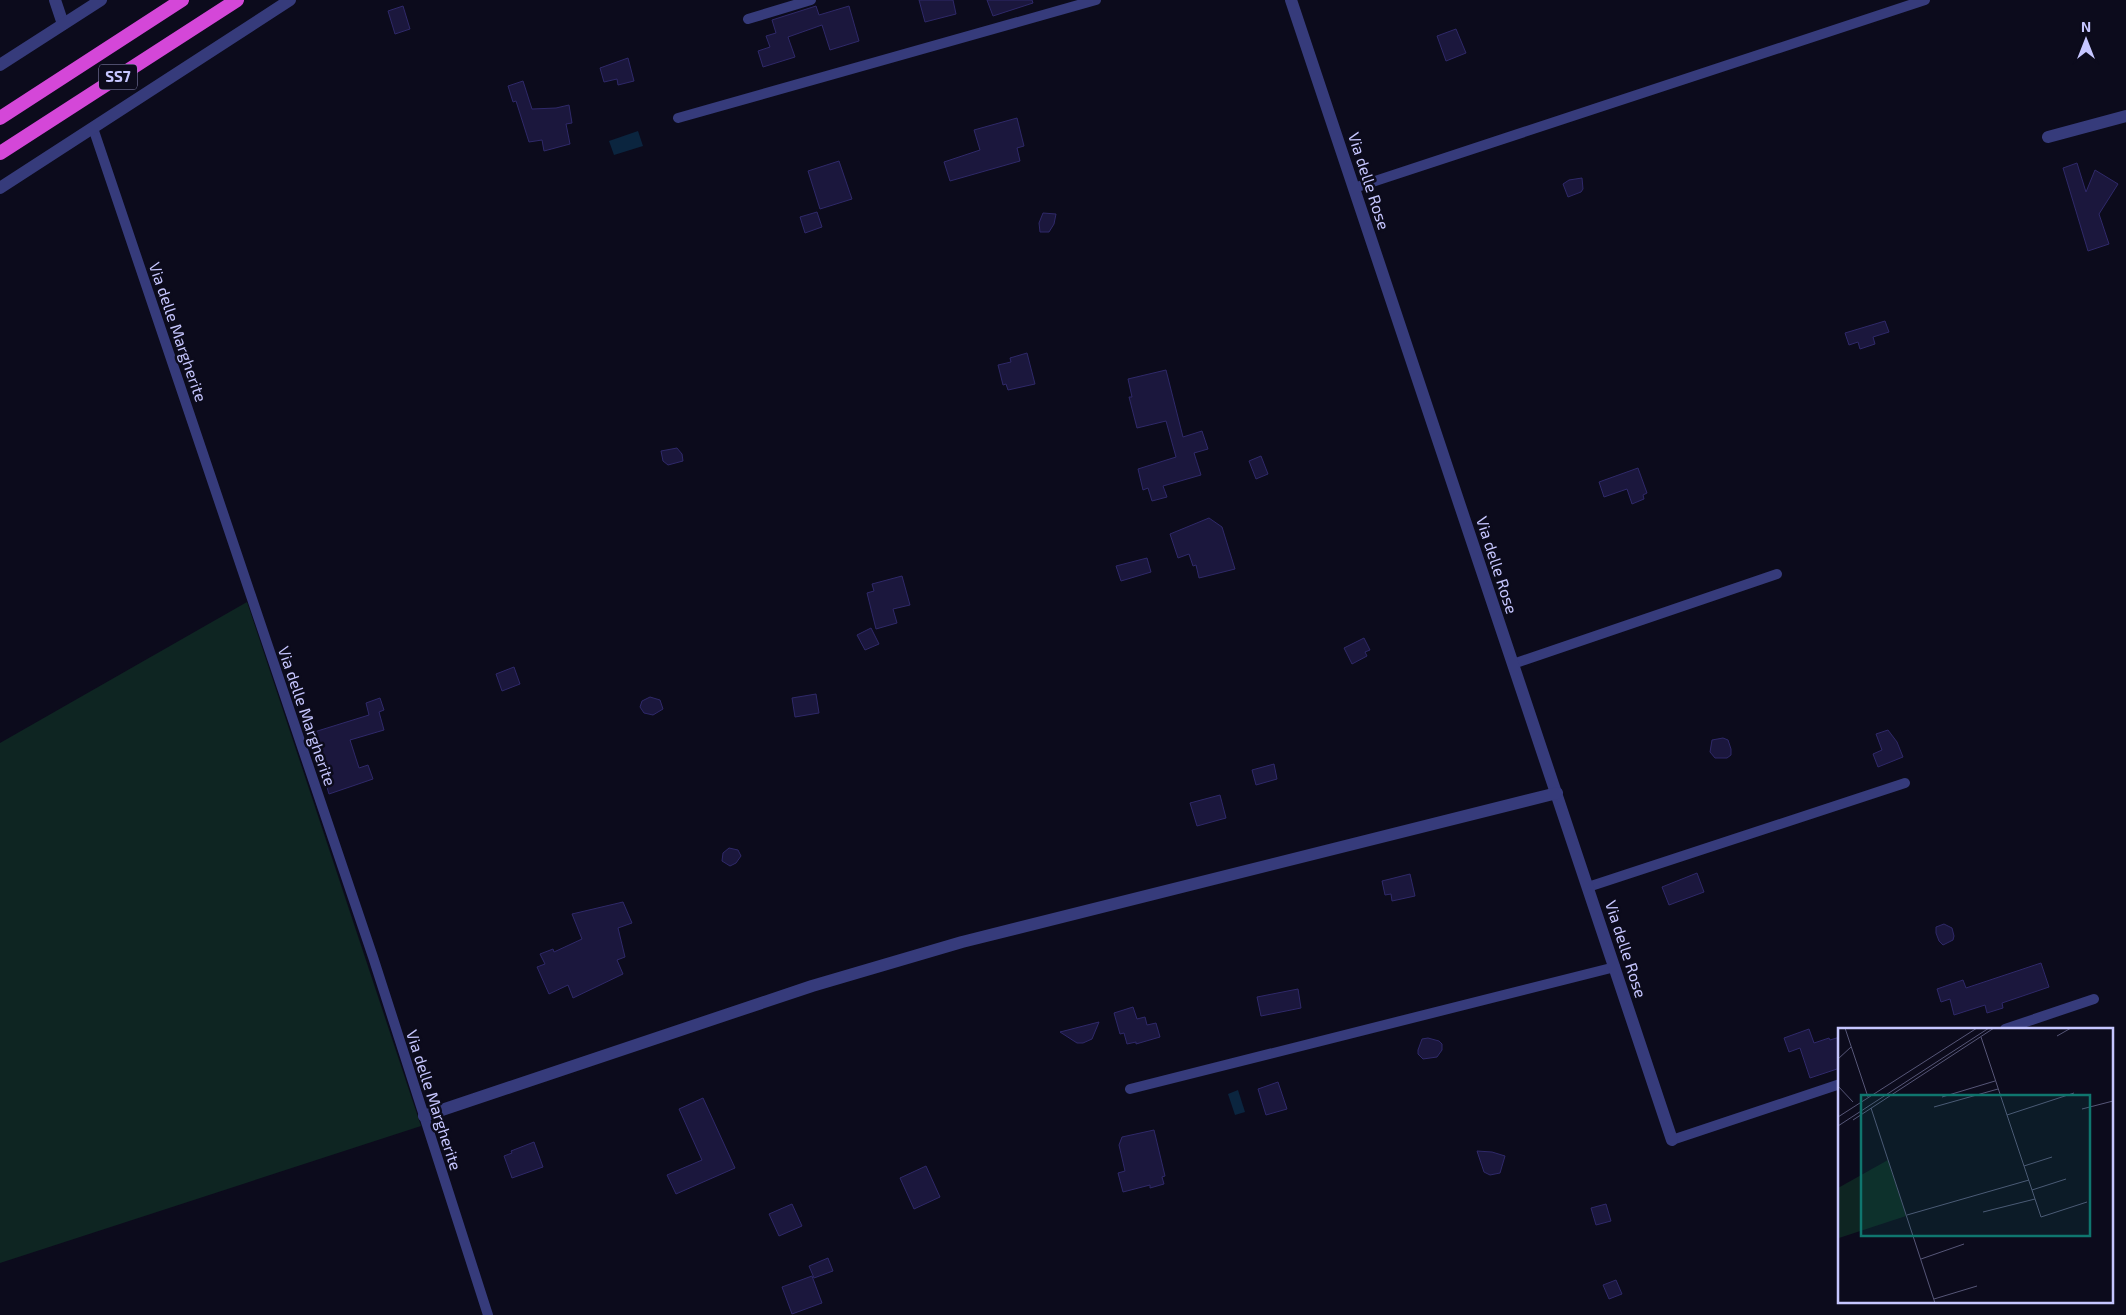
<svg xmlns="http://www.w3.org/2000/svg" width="2126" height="1315" viewBox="0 0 2126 1315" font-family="'Exo 2',sans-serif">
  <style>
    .green { fill: #0e2522 }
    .water { fill: #0b253f }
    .building { fill: #1b173d; stroke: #2f2969 }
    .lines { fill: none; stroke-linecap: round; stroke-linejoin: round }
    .service { stroke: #363b7b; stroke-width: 10 }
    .minor { stroke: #363b7b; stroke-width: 12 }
    .trunk { stroke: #d447d8; stroke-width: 14 }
    .labels { text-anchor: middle; stroke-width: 5; stroke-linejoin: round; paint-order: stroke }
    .shield { fill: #0c0b1c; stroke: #8e8ebb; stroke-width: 1 }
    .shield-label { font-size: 15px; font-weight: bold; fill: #c6c6ff }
    .street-label { font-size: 16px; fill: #c6c6ff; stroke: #0c0b1c }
    .inset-road { fill: none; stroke: #565677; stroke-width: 1 }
    .view { fill: #0f766e; fill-opacity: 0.15; stroke: #0f766e; stroke-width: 2.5 }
    .inset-edge { fill: none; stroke: #c6c6ff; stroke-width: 2.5 }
  </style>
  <rect width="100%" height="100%" fill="#0c0b1c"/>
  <path class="green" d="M247,602L421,1126L0,1263V743Z"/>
  <g class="water">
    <path d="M638,131L643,146L614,155L609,141Z"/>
    <path d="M1238,1090L1245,1112L1235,1115L1228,1094Z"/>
  </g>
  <g class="building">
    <path d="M919,0H953L956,14L925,22Z"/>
    <path d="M987,0H1032L1033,3L993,16Z"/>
    <path d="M403,6L410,29L395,34L388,11Z"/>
    <path d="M816,6L819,15L849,6L859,41L830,50L822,25L788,37L795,57L763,67L758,51L770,47L766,36L776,33L772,20Z"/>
    <path d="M1456,29L1466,53L1446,61L1437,36Z"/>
    <path d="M628,58L634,81L618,85L617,79L604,82L600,68Z"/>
    <path d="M523,81L532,109L556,108L569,105L572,123L566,124L570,144L544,151L542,140L529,142L516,101L513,102L508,86Z"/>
    <path d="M1017,118L1024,146L1017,148L1020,161L950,181L944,162L980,150L974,130Z"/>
    <path d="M839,161L852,199L820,209L808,171Z"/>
    <path d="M2077,163L2086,192L2095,170L2118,184L2099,214L2109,244L2088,251L2063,168Z"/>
    <path d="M1582,178L1583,189L1581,192L1568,197L1563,184L1569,180Z"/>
    <path d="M817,212L822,227L805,233L800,217Z"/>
    <path d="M1043,213L1056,214L1054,224L1049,232H1040L1039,223Z"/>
    <path d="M1885,321L1889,332L1873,337L1875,344L1860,349L1858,342L1849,345L1845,333Z"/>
    <path d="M1027,353L1035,384L1008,390L1006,384L1003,385L998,365L1011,362L1010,358Z"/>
    <path d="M1166,370L1183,437L1202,431L1208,449L1194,453L1201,475L1163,486L1167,497L1152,501L1148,488L1143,490L1138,469L1176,457L1166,421L1137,428L1129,397H1132L1128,379Z"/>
    <path d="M677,448L682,454L683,461L668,465L663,461L661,451Z"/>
    <path d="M1261,456L1268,474L1256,479L1249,461Z"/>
    <path d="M1638,468L1647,493L1643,495L1644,499L1632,504L1627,489L1604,497L1599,482Z"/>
    <path d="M1209,518L1222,527L1235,569L1199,578L1196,565L1193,566L1189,554L1178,558L1170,534Z"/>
    <path d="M1147,558L1151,572L1121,581L1116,566Z"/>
    <path d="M902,576L910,605L893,609L897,623L876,629L867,593L874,591L872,584Z"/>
    <path d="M871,628L879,644L865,650L857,635Z"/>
    <path d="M1364,638L1370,650L1365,652L1367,656L1352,664L1344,648Z"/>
    <path d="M514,667L520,684L502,691L496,674Z"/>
    <path d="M816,694L819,713L795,717L792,698Z"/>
    <path d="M650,697L660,700L663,709L653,715L644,713L640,707L642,701Z"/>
    <path d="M380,698L384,710L379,712L384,730L350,740L359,768L368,765L373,779L329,794L311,733L369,715L366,703Z"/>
    <path d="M1888,730L1897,742L1903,757L1878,767L1873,754L1882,750L1876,734Z"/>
    <path d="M1723,738L1728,740L1731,749V755L1727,758H1715L1710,752L1712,740Z"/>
    <path d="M1274,764L1277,779L1256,785L1252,770Z"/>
    <path d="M1220,795L1226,818L1197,826L1190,803Z"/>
    <path d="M729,848L738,850L741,856L736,863L730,866L722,861L723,853Z"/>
    <path d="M1697,873L1704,892L1669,905L1662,887Z"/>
    <path d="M1410,874L1415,896L1392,901L1391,894L1385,895L1382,881Z"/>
    <path d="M623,902L632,923L618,928L625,957L617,960L623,974L573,998L568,985L549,994L537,967L545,964L540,954L553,949L554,952L582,939L572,914Z"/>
    <path d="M1944,924L1952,928L1954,936L1953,940L1943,945L1939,941L1936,933V927Z"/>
    <path d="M2041,963L2049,987L2002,1003L2003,1008L1987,1013L1985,1005L1954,1015L1950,999L1941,1002L1937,989L1963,980L1966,988Z"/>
    <path d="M1298,989L1301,1008L1261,1016L1257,997Z"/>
    <path d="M1133,1007L1137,1019L1145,1017L1147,1025L1156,1023L1160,1037L1136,1044V1042L1127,1044L1124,1033L1120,1034L1114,1013Z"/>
    <path d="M1099,1022L1092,1039L1083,1043H1077L1060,1032Z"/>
    <path d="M1809,1029L1814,1043L1829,1038L1830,1040L1840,1037V1068L1810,1078L1800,1048L1789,1052L1784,1038Z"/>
    <path d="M1428,1038L1439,1041L1442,1044V1050L1437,1057L1423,1059L1418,1054V1050L1422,1039Z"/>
    <path d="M1278,1082L1287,1109L1266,1115L1258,1089Z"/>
    <path d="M703,1098L735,1168L676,1194L667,1175L702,1160L679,1109Z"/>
    <path d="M1154,1130L1165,1176L1162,1177L1164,1184L1150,1188V1185L1123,1192L1118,1173L1125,1171L1119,1145L1122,1137Z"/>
    <path d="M534,1142L543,1167L512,1178L504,1156L512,1153L511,1151Z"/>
    <path d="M1477,1151L1492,1152L1505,1156L1500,1173L1490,1175L1484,1172Z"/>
    <path d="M926,1166L940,1197L914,1209L900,1178Z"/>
    <path d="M792,1204L802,1226L779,1236L769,1214Z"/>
    <path d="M1606,1204L1611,1221L1596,1225L1591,1208Z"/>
    <path d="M828,1258L833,1271L814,1278L809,1266Z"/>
    <path d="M812,1276L822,1303L792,1314L782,1287Z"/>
    <path d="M1616,1280L1622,1294L1609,1299L1603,1285Z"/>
  </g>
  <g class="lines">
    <g class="service">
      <path d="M748,19L811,0"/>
      <path d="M678,118L1096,0"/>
      <path d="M93,128L373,957L488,1315"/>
      <path d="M1354,188L1925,0"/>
      <path d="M1513,664L1777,574"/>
      <path d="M1588,887L1905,783"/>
      <path d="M2005,1029L2094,999"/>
      <path d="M1130,1089L1615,967"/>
      <path d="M1672,1140L1840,1084"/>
    </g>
    <g class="minor">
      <path d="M55,0L63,24"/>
      <path d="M1291,0L1672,1140"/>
      <path d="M0,65L101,0"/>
      <path d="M2048,137L2126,116"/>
      <path d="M0,188L290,0"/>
      <path d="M424,1116L812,986L962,942L1557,793"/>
    </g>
    <g class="trunk">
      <path d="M0,118L182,0"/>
      <path d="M0,153L237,0"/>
    </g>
  </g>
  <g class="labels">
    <rect class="shield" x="99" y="64.5" width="38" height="25" rx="4"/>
    <g class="shield-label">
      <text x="118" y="82">SS7</text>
    </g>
    <g class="street-label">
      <text transform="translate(1369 181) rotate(72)" y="6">Via delle Rose</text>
      <text transform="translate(178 332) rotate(71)" y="6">Via delle Margherite</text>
      <text transform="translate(1497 565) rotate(72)" y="6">Via delle Rose</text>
      <text transform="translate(307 716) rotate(71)" y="6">Via delle Margherite</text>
      <text transform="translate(1626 949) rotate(72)" y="6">Via delle Rose</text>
      <text transform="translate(434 1100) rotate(72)" y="6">Via delle Margherite</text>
    </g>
  </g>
  <g transform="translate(1838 1028)">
    <rect width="275" height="275" fill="#0c0b1c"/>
    <path d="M50,132L68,188L1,210L0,160Z" fill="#0e2522"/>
    <path class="inset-road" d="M7,0L30,69M219,8L233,0M143,9L203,189L249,174M0,31L13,19M0,58L15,74M104,69L157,53M96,79L160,61M33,80L97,275M244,81L275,73M169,87L236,65M0,89L139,0M15,92L156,0M0,98L151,0M186,138L214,129M194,162L228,151M145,184L197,171M69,187L191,152M83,231L126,216M96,271L139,258"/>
    <path class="view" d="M23,67H252V208H23Z"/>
    <rect width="275" height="275" class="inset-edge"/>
  </g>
  <g transform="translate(2086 40)" stroke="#0c0b1c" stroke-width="4" paint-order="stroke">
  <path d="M0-4L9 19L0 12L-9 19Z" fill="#c6c6ff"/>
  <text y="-8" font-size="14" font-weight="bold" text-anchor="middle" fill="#c6c6ff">N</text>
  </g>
</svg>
